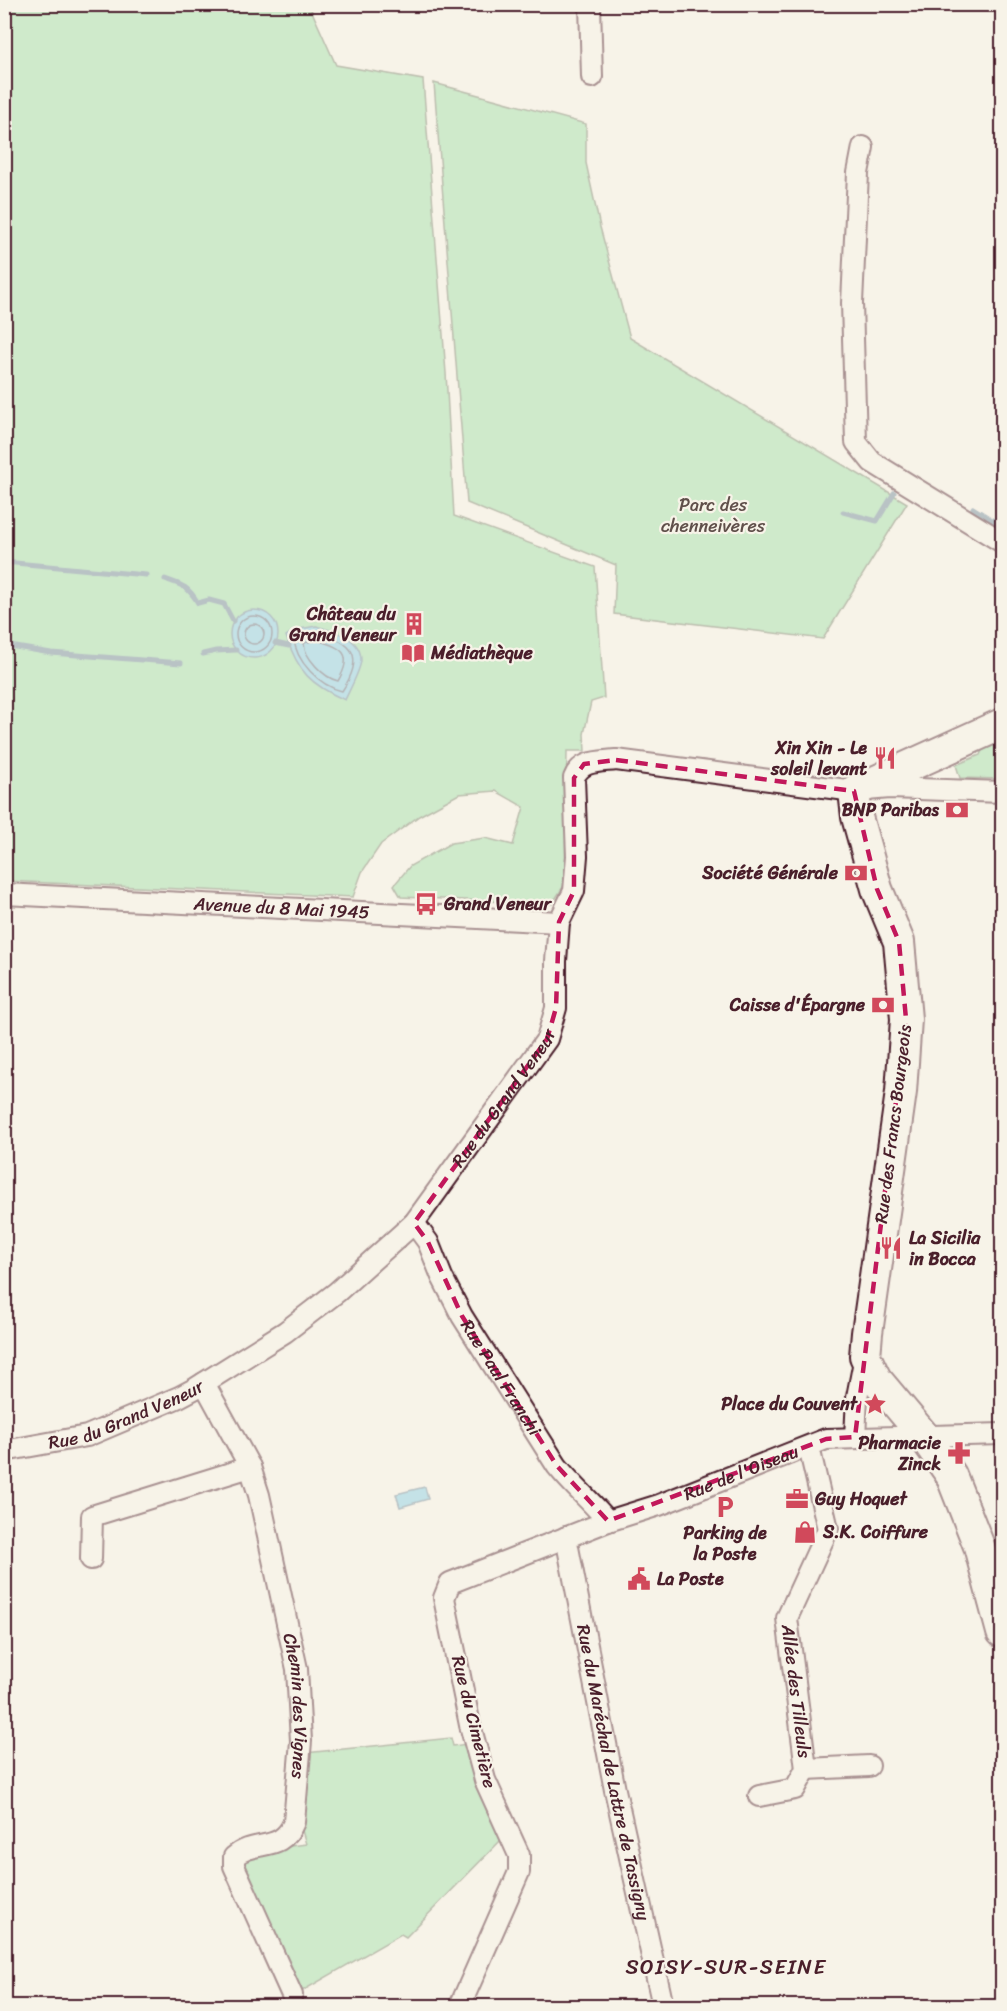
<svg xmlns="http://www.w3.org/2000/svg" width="1007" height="2011" viewBox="0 0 1007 2011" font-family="Sriracha,sans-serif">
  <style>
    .green { fill: #9ddfa9; stroke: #747f6a; stroke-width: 1.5 }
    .water { fill: #85cfe6; stroke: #6d899b; stroke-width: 1.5 }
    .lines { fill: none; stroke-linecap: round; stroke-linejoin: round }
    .shore { stroke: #626576; stroke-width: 1.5 }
    .stream { stroke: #6d899b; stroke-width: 5 }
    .minor-casing { stroke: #4a1f2b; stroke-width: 24 }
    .primary-casing { stroke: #4a1f2b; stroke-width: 34 }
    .minor { stroke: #f7f3e8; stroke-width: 20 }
    .primary { stroke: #f7f3e8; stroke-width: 30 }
    .marked { fill: none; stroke: #c2185b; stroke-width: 4.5; stroke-dasharray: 12 8; stroke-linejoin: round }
    .labels { text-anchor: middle; stroke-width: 4.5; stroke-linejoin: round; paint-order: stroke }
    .park-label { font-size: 18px; fill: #5f4f4a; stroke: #f7f3e8 }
    .poi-label { font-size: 18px; font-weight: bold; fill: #4a1f2b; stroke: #f7f3e8; text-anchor: end }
    .street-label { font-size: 18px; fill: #4a1f2b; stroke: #f7f3e8 }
    .quarter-label { font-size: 21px; letter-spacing: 1.5px; fill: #4a1f2b; stroke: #f7f3e8 }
  </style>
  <rect width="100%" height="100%" fill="#f7f3e8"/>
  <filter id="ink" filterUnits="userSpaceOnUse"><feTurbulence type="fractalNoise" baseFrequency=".0167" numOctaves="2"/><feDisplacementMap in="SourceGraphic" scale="12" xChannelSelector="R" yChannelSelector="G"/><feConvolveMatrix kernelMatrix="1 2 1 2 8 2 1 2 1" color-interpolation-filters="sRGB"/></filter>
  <g filter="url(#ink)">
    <g class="green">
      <path d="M5,5H309L336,65L423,80L446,373L454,516L595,567L604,698L591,702L584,734L585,751H567L565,884L552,904L401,897L394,885L410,866L451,843L485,838L513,845L524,807L496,791L459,794L419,816L381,844L362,872L353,897L5,881Z"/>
      <path d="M434,83L586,124V163L600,227L630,338L907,503L823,639L614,614L616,565L467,503Z"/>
      <path d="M1002,740V779L960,778L956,765L980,755L983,748Z"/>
      <path d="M451,1738L453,1746L467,1744L472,1766L501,1840L406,1937L401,1934L297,1994L240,1869L250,1851L306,1844L301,1827L305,1753Z"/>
    </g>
    <g class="water">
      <circle cx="254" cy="634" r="24"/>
      <path d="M316,626C334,631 361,637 361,660C361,669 349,691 345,700C311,685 298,672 286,636L295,630Z"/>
      <path d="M425,1487L428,1499L400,1507L396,1494Z"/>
    </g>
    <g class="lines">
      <g class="shore">
        <circle cx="254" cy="634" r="18"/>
        <circle cx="254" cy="634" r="10"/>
        <path d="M316,632C354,642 365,656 342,691C320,686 295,661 294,638Z"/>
        <path d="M316,640C343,647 354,654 338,681C324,678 304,657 304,643Z"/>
      </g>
      <g class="stream">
        <path d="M973,508L1002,526"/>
        <path d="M843,512L877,521L894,493"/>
        <path d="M4,562L146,575"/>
        <path d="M165,579C182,585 188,586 198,603L209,600L224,604L233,621"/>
        <path d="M275,643L289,646"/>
        <path d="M4,645L51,653L181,663"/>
        <path d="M203,654L216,651L236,650"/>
      </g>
      <g class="minor-casing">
        <g id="minor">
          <path d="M590,4L592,77"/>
          <path d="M863,147L858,173L852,303L856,442L872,462L1002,542"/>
          <path id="s1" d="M4,894L559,922"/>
          <path id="s2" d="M414,1223L428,1242L442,1277L462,1316L557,1466C573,1486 592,1502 608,1521"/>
          <path id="s3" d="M204,1383L250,1467L259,1495L297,1669L301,1741L294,1822C281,1854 255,1838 234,1857V1866L292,1995"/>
          <path d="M855,1437L857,1397L865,1356"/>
          <path id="s4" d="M809,1447L828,1529L787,1618L806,1769L869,1766"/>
          <path id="s5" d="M4,1451L87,1436L179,1397L196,1388L285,1332L337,1292L414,1223L547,1039L556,1008V961L559,922L574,891L577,856L574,778C581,760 599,762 616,760L854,791L890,788L1002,792"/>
          <path id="s6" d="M566,1537L615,1790L663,2006"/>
          <path d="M91,1559L92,1516L250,1467"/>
          <path d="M759,1796L795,1789L806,1769"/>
          <path id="s7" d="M460,2006L519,1872V1855L485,1780L470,1725L444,1598L450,1583L608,1521L659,1505L826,1439L1002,1434"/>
        </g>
      </g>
      <g class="primary-casing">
        <path id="primary" d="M1002,724L854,791L857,817L877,889L899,942L906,1019L901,1092L867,1333L865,1356L876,1379L923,1435L951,1475L979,1546L1002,1632"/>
      </g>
      <use href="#minor" class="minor"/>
      <use href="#primary" class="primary"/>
    </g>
  </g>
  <path d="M0 0H1007V2011H0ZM616,760L854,791L877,889L899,942L906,1019L855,1437L826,1439L608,1521L557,1466L462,1316L428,1242L414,1223L547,1039L556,1008L559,922L574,891V778L584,764Z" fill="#f7f3e8" fill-opacity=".55" fill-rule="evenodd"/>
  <path class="marked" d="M616,760L854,791L877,889L899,942L906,1019L855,1437L826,1439L608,1521L557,1466L462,1316L428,1242L414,1223L547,1039L556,1008L559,922L574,891V778L584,764Z"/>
  <defs>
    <g id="building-bare" transform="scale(1.8)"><path d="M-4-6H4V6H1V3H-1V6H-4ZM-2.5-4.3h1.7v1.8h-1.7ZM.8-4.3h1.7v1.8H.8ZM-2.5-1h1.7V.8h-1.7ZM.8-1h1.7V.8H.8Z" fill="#d1495b" stroke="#f7f3e8" stroke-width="2.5" paint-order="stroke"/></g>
    <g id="library-bare" transform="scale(1.8)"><path d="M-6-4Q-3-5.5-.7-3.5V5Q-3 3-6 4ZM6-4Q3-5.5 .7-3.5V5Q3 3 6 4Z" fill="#d1495b" stroke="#f7f3e8" stroke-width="2.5" paint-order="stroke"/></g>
    <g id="restaurant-bare" transform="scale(1.8)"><path d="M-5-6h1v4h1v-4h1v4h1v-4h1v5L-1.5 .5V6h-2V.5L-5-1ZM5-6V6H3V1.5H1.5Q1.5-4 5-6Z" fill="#d1495b" stroke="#f7f3e8" stroke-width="2.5" paint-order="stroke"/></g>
    <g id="bank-bare" transform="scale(1.8)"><path d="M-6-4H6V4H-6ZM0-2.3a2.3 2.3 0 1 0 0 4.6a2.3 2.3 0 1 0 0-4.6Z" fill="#d1495b" stroke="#f7f3e8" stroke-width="2.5" paint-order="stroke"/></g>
    <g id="bus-bare" transform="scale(1.8)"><path d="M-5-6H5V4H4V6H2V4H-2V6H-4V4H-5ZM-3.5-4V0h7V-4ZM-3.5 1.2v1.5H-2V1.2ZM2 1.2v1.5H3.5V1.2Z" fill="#d1495b" stroke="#f7f3e8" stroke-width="2.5" paint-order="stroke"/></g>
    <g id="sight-bare" transform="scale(1.8)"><path d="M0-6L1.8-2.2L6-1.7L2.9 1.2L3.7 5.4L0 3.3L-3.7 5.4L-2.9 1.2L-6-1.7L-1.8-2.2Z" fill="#d1495b" stroke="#f7f3e8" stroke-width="2.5" paint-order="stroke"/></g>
    <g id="pharmacy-bare" transform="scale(1.8)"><path d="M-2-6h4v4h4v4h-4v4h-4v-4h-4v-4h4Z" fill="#d1495b" stroke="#f7f3e8" stroke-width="2.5" paint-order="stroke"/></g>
    <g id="office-bare" transform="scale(1.8)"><path d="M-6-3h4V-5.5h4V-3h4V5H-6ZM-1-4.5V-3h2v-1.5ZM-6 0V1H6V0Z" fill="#d1495b" stroke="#f7f3e8" stroke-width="2.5" paint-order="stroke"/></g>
    <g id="parking-bare" transform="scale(1.8)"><path d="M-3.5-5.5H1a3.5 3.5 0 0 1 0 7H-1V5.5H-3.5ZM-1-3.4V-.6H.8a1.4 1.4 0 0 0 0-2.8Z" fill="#d1495b" stroke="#f7f3e8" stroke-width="2.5" paint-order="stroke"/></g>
    <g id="shop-bare" transform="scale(1.8)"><path d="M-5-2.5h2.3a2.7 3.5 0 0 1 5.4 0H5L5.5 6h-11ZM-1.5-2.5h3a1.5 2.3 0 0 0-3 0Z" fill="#d1495b" stroke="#f7f3e8" stroke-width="2.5" paint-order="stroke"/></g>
    <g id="civic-bare" transform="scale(1.8)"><path d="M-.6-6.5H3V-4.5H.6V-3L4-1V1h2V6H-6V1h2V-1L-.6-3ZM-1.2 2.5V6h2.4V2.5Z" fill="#d1495b" stroke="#f7f3e8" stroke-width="2.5" paint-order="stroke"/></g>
  </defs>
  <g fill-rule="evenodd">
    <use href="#building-bare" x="414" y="624"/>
    <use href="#library-bare" x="413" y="653"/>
    <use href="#restaurant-bare" x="885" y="758"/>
    <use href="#bank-bare" x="957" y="810"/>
    <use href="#bank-bare" x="856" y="873"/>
    <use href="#bus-bare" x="426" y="904"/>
    <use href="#bank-bare" x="883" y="1005"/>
    <use href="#restaurant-bare" x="891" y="1248"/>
    <use href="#sight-bare" x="875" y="1404"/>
    <use href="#pharmacy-bare" x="959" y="1453"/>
    <use href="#office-bare" x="797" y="1499"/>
    <use href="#parking-bare" x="725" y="1507"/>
    <use href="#shop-bare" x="805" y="1532"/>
    <use href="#civic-bare" x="639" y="1579"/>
  </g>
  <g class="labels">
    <g class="park-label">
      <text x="713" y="511">Parc des<tspan x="713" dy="21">chenneivères</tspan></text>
    </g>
    <g class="poi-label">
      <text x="396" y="620">Château du<tspan x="396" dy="21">Grand Veneur</tspan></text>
      <text x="431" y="659" text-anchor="start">Médiathèque</text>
      <text x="867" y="754">Xin Xin - Le<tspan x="867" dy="21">soleil levant</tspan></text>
      <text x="939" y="816">BNP Paribas</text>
      <text x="838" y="879">Société Générale</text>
      <text x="444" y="910" text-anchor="start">Grand Veneur</text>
      <text x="865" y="1011">Caisse d'Épargne</text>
      <text x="909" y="1244" text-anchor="start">La Sicilia<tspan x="909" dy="21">in Bocca</tspan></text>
      <text x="857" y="1410">Place du Couvent</text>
      <text x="941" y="1449">Pharmacie<tspan x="941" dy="21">Zinck</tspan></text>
      <text x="815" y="1505" text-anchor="start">Guy Hoquet</text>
      <text x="823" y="1538" text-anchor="start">S.K. Coiffure</text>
      <text x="725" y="1539" text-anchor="middle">Parking de<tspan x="725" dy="21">la Poste</tspan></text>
      <text x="657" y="1585" text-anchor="start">La Poste</text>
    </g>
    <g class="street-label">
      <text dy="6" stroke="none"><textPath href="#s1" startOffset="278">Avenue du 8 Mai 1945</textPath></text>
      <text dy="6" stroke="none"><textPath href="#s5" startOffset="632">Rue du Grand Veneur</textPath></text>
      <text transform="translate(893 1124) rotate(-83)" y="6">Rue des Francs Bourgeois</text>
      <text dy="6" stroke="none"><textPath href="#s2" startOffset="178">Rue Paul Franchi</textPath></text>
      <text dy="6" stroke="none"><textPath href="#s5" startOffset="128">Rue du Grand Veneur</textPath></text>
      <text dy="6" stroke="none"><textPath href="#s7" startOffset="760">Rue de l'Oiseau</textPath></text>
      <text dy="6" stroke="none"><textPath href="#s4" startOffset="256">Allée des Tilleuls</textPath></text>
      <text dy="6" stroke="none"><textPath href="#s3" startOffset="340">Chemin des Vignes</textPath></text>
      <text transform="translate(474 1722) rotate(76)" y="6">Rue du Cimetière</text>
      <text dy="6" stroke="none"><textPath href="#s6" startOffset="240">Rue du Maréchal de Lattre de Tassigny</textPath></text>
    </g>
    <g class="quarter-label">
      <text x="726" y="1974">SOISY-SUR-SEINE</text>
    </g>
  </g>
  <rect width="1007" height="2011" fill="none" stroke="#f7f3e8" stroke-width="24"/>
  <rect x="12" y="12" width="983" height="1987" fill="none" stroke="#4a1f2b" stroke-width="2" filter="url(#ink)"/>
</svg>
